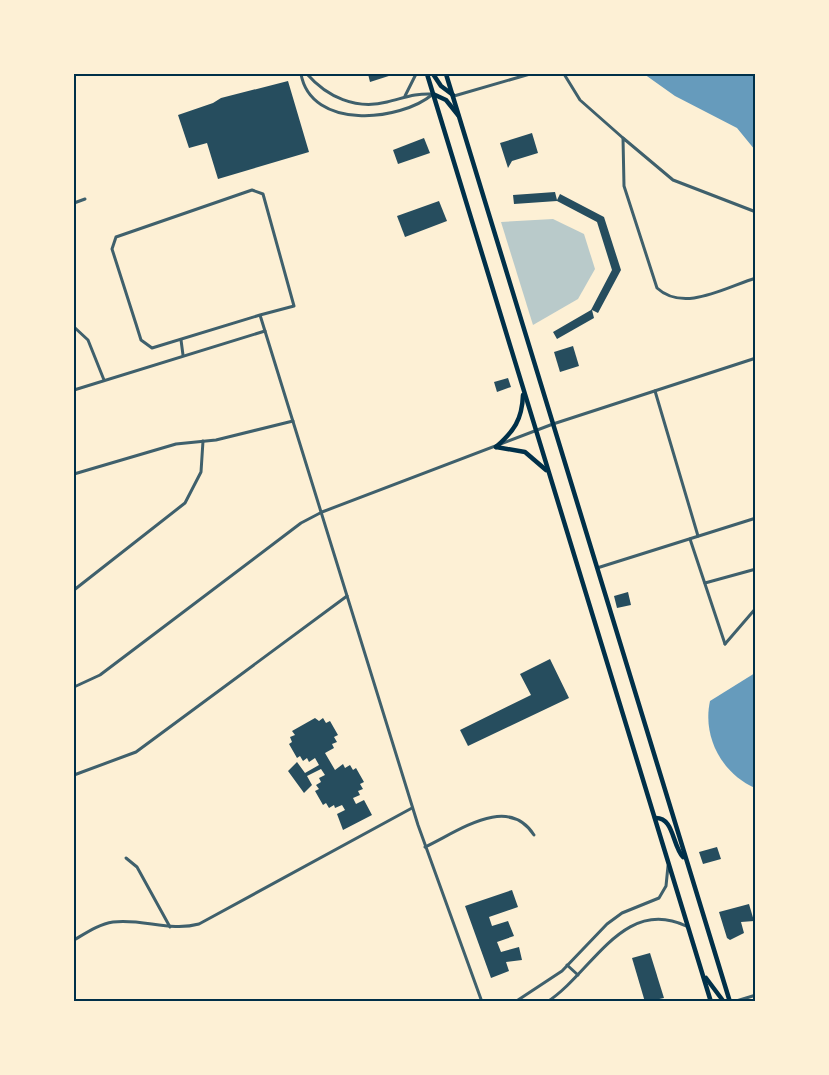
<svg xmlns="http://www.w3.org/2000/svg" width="829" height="1075" viewBox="0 0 829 1075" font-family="'Noto Serif',serif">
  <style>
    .green { fill: #b9caca }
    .water { fill: #669bbc }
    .building { fill: #264d5e }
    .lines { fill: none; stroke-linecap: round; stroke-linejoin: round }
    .minor { stroke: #3f606c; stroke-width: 3 }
    .trunk { stroke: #003049; stroke-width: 4.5 }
    .neatline { fill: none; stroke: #003049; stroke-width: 2 }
  </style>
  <rect width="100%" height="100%" fill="#fdf0d5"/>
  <path class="green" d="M553,219L584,234L595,269L578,299L533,325L501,222Z"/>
  <g class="water">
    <path d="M644,74H755V150L737,128L675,96Z"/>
    <path d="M755,673V788C723,774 702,738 710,701Z"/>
  </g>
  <g class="building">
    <path d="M368,74H395L370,82Z"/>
    <path d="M288,81L309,152L218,179L207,143L189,148L178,115L213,103L221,98Z"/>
    <path d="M532,133L538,153L512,161L508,168L500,143Z"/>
    <path d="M424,138L430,153L398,164L393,150Z"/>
    <path d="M555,192L557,200L560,194L604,217L621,270L598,313L592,310L594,318L557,339L553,332L591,310L612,270L597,222L557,201L514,204L513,195Z"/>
    <path d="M439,201L447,221L405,237L397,216Z"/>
    <path d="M573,346L579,366L560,372L554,352Z"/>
    <path d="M508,378L511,387L497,392L494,382Z"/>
    <path d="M628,592L631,605L617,608L614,596Z"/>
    <path d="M550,659L569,698L468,746L460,730L531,695L520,674Z"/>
    <path d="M315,718L319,721L323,718L326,723L330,721L338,735L334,737L337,742L332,744L334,748L325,753L335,770L343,764L345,768L350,765L353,770L356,768L364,782L360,784L363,789L358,791L360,795L353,798L356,804L364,800L372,815L343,830L337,814L345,810L342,805L335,808L334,805L329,808L326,803L323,805L315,791L319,789L316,785L321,782L319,778L325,775L321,769L307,776L312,785L304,793L288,771L297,762L305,773L319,765L315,758L309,762L307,758L303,761L300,756L297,758L289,744L292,742L290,737L295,735L292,731Z"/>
    <path d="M717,847L721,859L703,864L699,852Z"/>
    <path d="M512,890L518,907L489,917L492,926L508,921L514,936L497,942L501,952L519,947L522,960L506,962L509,971L491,978L465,906Z"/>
    <path d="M749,904L754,921L741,922L744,933L730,940L727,938L719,912Z"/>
    <path d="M650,953L664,998L645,1002L632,958Z"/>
  </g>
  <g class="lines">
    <g class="minor">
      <path d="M301,74C311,130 400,122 433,94"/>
      <path d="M307,74C327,97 356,110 387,102C404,98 415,93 433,94"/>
      <path d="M564,74L580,100L623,138"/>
      <path d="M405,96L416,74"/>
      <path d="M454,96L530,74"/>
      <path d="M74,203L85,199"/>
      <path d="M756,212L673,180L623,138L624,186L657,288C684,313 726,287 756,278"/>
      <path d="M260,315L152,348L141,340L136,324L112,249L116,237L252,190L263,194L294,306L260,315L418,825L482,1002"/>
      <path d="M74,327L88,340L104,380"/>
      <path d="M181,340L183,355"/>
      <path d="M74,390L265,331"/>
      <path d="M655,391L698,536"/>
      <path d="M74,474L176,444L216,440L293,421"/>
      <path d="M690,539L725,644"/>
      <path d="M597,568L756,518"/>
      <path d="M705,583L756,569"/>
      <path d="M74,590L185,503L201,472L203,441"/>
      <path d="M725,644L756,608"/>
      <path d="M74,687L100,675L301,523L322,512L553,424L756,358"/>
      <path d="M74,775L136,752L347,596"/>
      <path d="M425,847C459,831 508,794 534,835"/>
      <path d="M126,858L137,867L170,927"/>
      <path d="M74,940C86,933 99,924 113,922C142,918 170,932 199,924L412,808"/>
      <path d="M567,965L578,975"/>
      <path d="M515,1002L562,971L607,924L622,913L659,898L666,886L668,866"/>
      <path d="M547,1002C592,973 623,896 686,926"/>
      <path d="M733,1002L756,995"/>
    </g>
    <g class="trunk">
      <path d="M427,74L711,1002"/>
      <path d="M433,74L441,86L453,95"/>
      <path d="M446,74L730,1002"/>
      <path d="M433,94L446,100L458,115"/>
      <path d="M496,447C514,431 522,420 523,395"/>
      <path d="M496,447L525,452L546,470"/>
      <path d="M655,818C674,817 672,845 683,857"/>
      <path d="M706,978L724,1002"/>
    </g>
  </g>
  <rect width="829" height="1075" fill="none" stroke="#fdf0d5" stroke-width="150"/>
  <rect x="75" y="75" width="679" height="925" class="neatline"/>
</svg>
